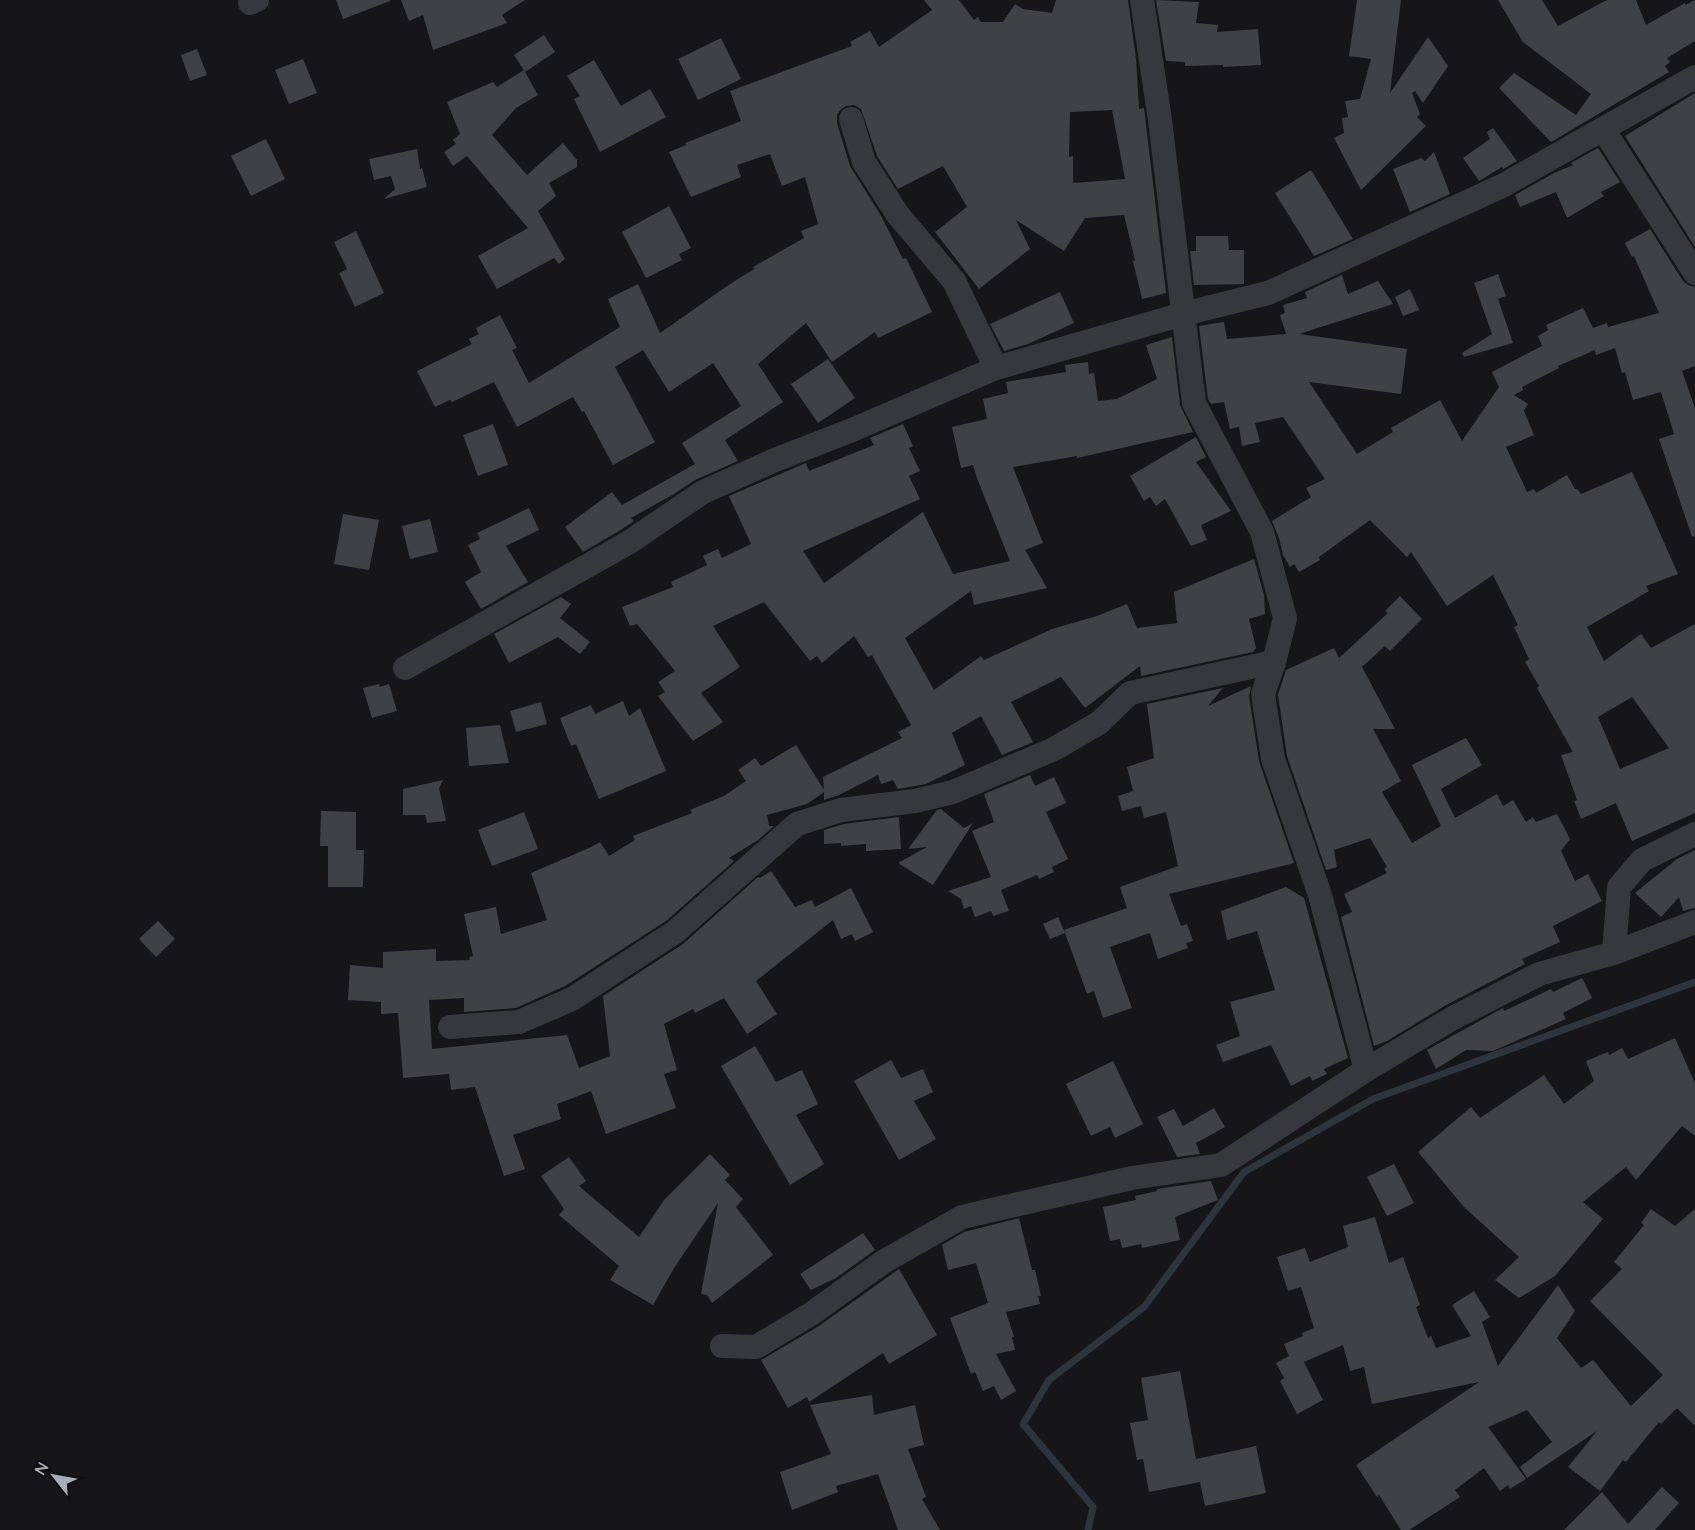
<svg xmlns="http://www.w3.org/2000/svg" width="1695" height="1530" viewBox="0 0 1695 1530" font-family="Quicksand,sans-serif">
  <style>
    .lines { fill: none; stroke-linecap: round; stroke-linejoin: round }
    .stream { stroke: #2c353c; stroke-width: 7 }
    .building { fill: #404145; fill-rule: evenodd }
    .minor { stroke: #37383d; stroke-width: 24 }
  </style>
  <rect width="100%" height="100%" fill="#161618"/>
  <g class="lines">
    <path class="stream" d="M1088,1530L1093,1507L1023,1424L1049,1380L1144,1307L1244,1172L1373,1099L1695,982"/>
  </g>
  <g class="building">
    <path d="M336,0H390V1L343,19Z"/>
    <path d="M401,0H525L502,15L507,23L433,50L423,15L409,21Z"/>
    <path d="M924,0H959L974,20L978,17L981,22H1003L1015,4L1023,9L1052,13L1056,0H1128L1136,59L1139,109L1144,108L1166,293L1142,299L1133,261L1135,260L1124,215L1085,218L1064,251L1016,220L1030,249L979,289L935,232L967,207L943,166L898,189L877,156L861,109L854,105L846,106L841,109L837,115V123L850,166L880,214L903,259L906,258L932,312L878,338L875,332L832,362L806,323L758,364L783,402L725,440L738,461L695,480L674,494L631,518L634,521L619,531L583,552L565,527L612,492L622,505L695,464L682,443L741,406L713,363L669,392L643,350L615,367L655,442L613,465L584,411L582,412L573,397L517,427L494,382L452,402L450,400L435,407L417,371L472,344L469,339L479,334L476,328L500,315L517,348L512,350L529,383L620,327L608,299L638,284L660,333L730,284L754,269L753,267L804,238L801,231L818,224L805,177L782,186L770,154L737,165L741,177L691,197L669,152L686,145L685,143L741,121L730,91L852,46L850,42L870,31L879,47L932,10ZM1112,110L1125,179L1073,183V156L1069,157L1070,112Z"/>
    <path d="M1156,0L1199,2L1196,23L1218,25L1217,32L1258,29L1261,65L1223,67V65L1185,66V62L1166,61Z"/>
    <path d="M1357,0H1401L1390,93L1428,37L1448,66L1423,103L1415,91L1412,93L1420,114L1417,117L1426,126L1361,190L1334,138L1344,133L1342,118L1348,117L1345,101L1360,99L1371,59L1349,56Z"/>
    <path d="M1498,0H1542L1558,26L1607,0H1636L1646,25L1685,3L1686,5L1695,0V41L1667,58L1670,62L1665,66L1669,72L1551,142L1499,88L1514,73L1576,115L1591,94L1523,42Z"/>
    <path d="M544,35L555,52L525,72L514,55Z"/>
    <path d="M721,38L741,79L698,100L678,59Z"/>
    <path d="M197,49L207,75L190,81L181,55Z"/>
    <path d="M303,59L317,93L289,104L275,70Z"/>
    <path d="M594,60L621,106L650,89L666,117L600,152L574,99L580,96L567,76Z"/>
    <path d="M524,70L538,95L516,108L492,135L527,175L563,143L577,160V167L549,183L556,196L538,211L565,259L559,264L554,258L497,289L478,256L528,228L467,156L453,166L444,152L456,144L453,140L460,134L447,102L493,82L497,87Z"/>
    <path d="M1695,93V247L1625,136Z"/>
    <path d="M1493,128L1517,161L1503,169L1502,167L1479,181L1463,158L1490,139L1487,132Z"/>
    <path d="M266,139L285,179L251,196L231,156Z"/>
    <path d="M1598,148L1620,182L1601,192L1604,196L1567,218L1556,192L1520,207L1515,195L1554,173L1573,165L1571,163Z"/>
    <path d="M417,149L420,169L422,168L427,187L384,199L395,189L391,176L374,180L369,159Z"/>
    <path d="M1434,152L1450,194L1410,212L1393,169L1421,158L1425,161Z"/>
    <path d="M1311,170L1353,239L1314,256L1275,193Z"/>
    <path d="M669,206L691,248L679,254L682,260L646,278L622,232Z"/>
    <path d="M1650,229L1683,281L1688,285L1695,287V366L1682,371L1695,408V536L1692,537L1659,439L1674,434L1661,392L1633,400L1625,372L1622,373L1615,348L1596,355L1595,350L1558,366L1559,368L1522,387L1523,390L1514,395L1528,404L1524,411L1534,435L1506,447L1527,492L1534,489L1536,493L1567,475L1575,489H1577L1581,494L1632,472L1647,504L1678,574L1646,586L1649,591L1587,627L1604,661L1641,634L1651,648L1695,624V813L1632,841L1616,803L1581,819L1574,801L1577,800L1561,755L1573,752L1537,688L1539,686L1525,662L1529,659L1514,627L1518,625L1493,575L1447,606L1411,552L1407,557L1370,520L1319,557L1320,560L1299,572L1294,564L1290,567L1283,555L1279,538L1272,521L1311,497L1306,488L1325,479L1283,417L1255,423L1260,442L1242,446L1239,427L1230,429L1224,402L1211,404L1208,399L1199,326L1224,322L1227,339L1286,334L1280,315L1285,313L1283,305L1307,298L1305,292L1342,275L1348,294L1378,281L1393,304L1299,334L1407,349L1401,394L1309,382L1357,454L1393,432L1391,428L1440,400L1462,441L1499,387L1492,372L1542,346L1538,336L1548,330L1546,325L1583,308L1593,328L1607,323L1608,327L1659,313L1634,256L1632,257L1625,243ZM1632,697L1669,748L1620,769L1598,717Z"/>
    <path d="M356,231L384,293L355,307L339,273L347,269L334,242Z"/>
    <path d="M1196,236H1228L1229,250H1244V284L1194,285L1190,251H1196Z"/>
    <path d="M1498,274L1506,296L1498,299L1513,343L1464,357L1462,353L1492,334L1474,283Z"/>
    <path d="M1410,289L1419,310L1403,316L1395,297Z"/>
    <path d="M1060,292L1074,323L1028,344L1004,351L990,324Z"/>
    <path d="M1172,337L1180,405L1193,432L1077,458V456L1013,467L1043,543L1025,550L1047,588L974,605L971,591L905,638L934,690L981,656L984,660L1052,629L1097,616L1127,604L1137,628L1177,623L1174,592L1254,559L1264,595L1265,614L1249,619L1256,648L1253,652L1141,676L1140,666L1085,708L1061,677L1011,702L1033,742L1002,755L981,716L952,733L965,765L926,784L898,789L893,780L881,784L878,775L839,795L824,800V792L807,804L767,815L769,826H774L758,840L729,858L734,861L666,921L565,986L516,1008L464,1012V998L429,1000L432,1049L567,1035L579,1068L610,1056L603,996L683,944L758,877L760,878L771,871L795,907L812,900L815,907L851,888L873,932L855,941L852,934L841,939L833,920L756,981L777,1014L747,1034L724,998L695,1013L693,1009L664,1024L677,1070L664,1074L676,1108L606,1134L591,1091L557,1104L561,1119L513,1135L525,1169L504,1176L475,1087L451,1090L449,1074L403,1078L398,1013L381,1014V1002L348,1000L350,965L383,968V952L436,949V961L470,960L469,957L473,956L464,914L496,907L501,934L547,920L531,873L589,848L600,842L609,856L635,840L633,836L692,813L690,810L724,796L746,781L738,770L755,758L761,766L796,745L824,790L823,777L902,738L898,732L911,725L872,655L868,657L854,636L822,663L817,656L810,661L764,602L713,626L740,667L701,693L723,722L693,741L658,696L665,692L658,682L675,671L637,624L630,626L622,607L673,587L671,582L707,565L703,556L718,549L722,558L751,544L729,496L806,463L809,471L874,445L870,438L903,424L913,446L909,448L920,471L909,476L920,499L803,551L824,583L923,512L953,574L1010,561L977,478L973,465L961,468L952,427L987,419L983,399L1008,393L1006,382L1066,372L1065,365L1088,362L1089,374L1094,373L1098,401L1117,399L1157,379L1146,345Z"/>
    <path d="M828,359L855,398L818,423L791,384Z"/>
    <path d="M493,424L508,465L478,476L463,435Z"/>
    <path d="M1196,437L1206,457L1196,462L1231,511L1201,525L1207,540L1191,546L1165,499L1156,506L1150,497L1144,501L1130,476Z"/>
    <path d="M529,508L539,530L506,546L528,582L481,609L465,582L481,572L468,545L480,539L477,533Z"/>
    <path d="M343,514L379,520L369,570L334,564Z"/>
    <path d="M430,519L438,552L410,559L402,526Z"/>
    <path d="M1400,596L1422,619L1390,651L1385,646L1362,667L1395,729H1373L1401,781L1382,792L1412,843L1441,826L1412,765L1466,738L1482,765L1441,789L1455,818L1497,794L1503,806L1513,800L1526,822L1533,817L1536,822L1557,814L1570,839L1561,851L1575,881L1588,874L1602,901L1553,926L1560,942L1522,959L1525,964L1446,1005L1387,1041L1374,1046L1341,917L1352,912L1344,894L1387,873L1384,869L1387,867L1370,838L1334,850L1337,867L1326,870L1287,756L1278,695L1286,670L1334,648L1339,658L1388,613L1385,611Z"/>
    <path d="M561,597L571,604L560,618L590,642L580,654L558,637L509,663L494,634Z"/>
    <path d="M379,684L380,687L389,684L397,711L372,718L363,688Z"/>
    <path d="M1251,686L1249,696L1259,761L1294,863L1169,894L1181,926L1187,924L1193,941L1186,943L1188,948L1158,959L1150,933L1110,947L1132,1008L1103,1018L1094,991L1087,994L1064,930L1127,908L1120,887L1178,866L1166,812L1144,818L1141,806L1122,811L1118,796L1133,791L1127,767L1154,758L1147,704L1223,688L1208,706Z"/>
    <path d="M623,701L629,716L640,708L666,771L599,799L576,744L571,746L560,718L591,705L595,714Z"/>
    <path d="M541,702L547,724L516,732L510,711Z"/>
    <path d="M500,725L509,763L469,766L466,728Z"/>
    <path d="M1030,775L1035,786L1054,777L1066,803L1046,812L1068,859L1052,867L1054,872L1039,879L1037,875L1001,890L1009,911L993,916L991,911L975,917L971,906L964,909L961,899L948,891L991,877L972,831L994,822L984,794Z"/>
    <path d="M443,780L439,788L446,821L427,823L425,815H403V789Z"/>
    <path d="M941,809L964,828L973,823L933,885L898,863L927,847L908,849L937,810Z"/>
    <path d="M321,811L356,812V850H364L363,887H328V846H320Z"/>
    <path d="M524,812L538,849L492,866L478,830Z"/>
    <path d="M899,817L901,849L866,851V844L841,846V843L824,844V830L844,824Z"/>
    <path d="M1695,850V908L1683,911L1679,897L1661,917L1635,893L1677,859Z"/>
    <path d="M1286,887L1304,898L1348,1058L1324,1069L1327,1074L1312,1081L1310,1076L1291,1086L1271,1045L1223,1062L1216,1045L1240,1036L1230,1002L1275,990L1257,931L1227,940L1221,911Z"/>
    <path d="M1058,917L1065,933L1050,939L1043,924Z"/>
    <path d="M158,921L175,939L156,957L139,939Z"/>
    <path d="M1582,978L1592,998L1563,1013L1566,1019L1493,1051L1466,1050L1436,1069L1427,1050L1503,1008L1504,1011L1551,989L1553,992Z"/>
    <path d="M1675,1038L1695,1083V1136L1682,1126L1636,1180L1626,1167L1583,1202L1603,1219L1555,1276L1519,1298L1495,1280L1519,1257L1464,1207L1418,1152L1471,1107L1480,1118L1544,1075L1564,1104L1594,1081L1586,1061L1608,1052L1609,1055L1622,1048L1628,1059Z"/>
    <path d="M755,1046L776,1082L802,1070L818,1104L796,1115L824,1164L790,1185L721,1066Z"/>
    <path d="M891,1060L901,1078L923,1069L933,1092L914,1101L936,1139L899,1160L854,1081Z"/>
    <path d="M1113,1061L1143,1124L1115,1138L1110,1127L1091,1136L1066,1084Z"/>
    <path d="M1214,1108L1225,1127L1196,1143L1200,1154L1177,1157L1157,1117L1174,1109L1183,1126Z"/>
    <path d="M710,1154L730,1175L725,1180L743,1199L736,1207L773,1255L712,1303L707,1295L701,1294L718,1203L674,1268L653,1305L610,1280L619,1266L559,1215L564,1209L541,1176L569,1157L586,1181L579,1186L639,1237L664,1200Z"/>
    <path d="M1394,1164L1414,1203L1387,1216L1367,1177Z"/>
    <path d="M1211,1181L1218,1200L1175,1217L1180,1240L1142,1248L1141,1244L1122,1248L1120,1239L1110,1241L1103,1207L1136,1200L1135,1196L1157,1191V1189Z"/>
    <path d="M1651,1209L1675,1226L1695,1209V1426L1677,1408L1661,1424L1659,1422L1626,1462L1623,1460L1600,1491L1568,1467L1597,1431L1527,1478L1520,1467L1552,1442L1527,1410L1488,1427L1526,1479L1510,1489L1508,1485L1500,1491L1484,1468L1455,1490L1460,1497L1409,1530H1401L1379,1495L1377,1497L1356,1465L1479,1382L1372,1404L1364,1367L1350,1371L1343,1345L1304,1362L1323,1400L1297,1414L1280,1381L1284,1378L1276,1363L1289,1356L1284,1344L1303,1336L1302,1333L1314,1328L1301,1287L1288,1291L1277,1257L1305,1248L1310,1262L1348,1247L1343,1226L1375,1217L1389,1263L1403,1257L1420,1305L1416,1307L1428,1338L1431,1336L1436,1348L1471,1336L1452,1305L1474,1291L1490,1317L1482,1322L1498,1366L1558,1285L1575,1311L1557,1338L1581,1368L1593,1360L1631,1406L1663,1375L1590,1301L1622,1269L1614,1262L1644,1225L1641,1223Z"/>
    <path d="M1019,1218L1032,1270H1035L1041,1296H1038L1040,1304L1006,1312L1014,1337H1012L1015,1350L996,1354L1016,1391L1001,1400L994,1386L983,1391L975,1372L971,1374L950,1318L988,1303L976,1263L948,1270L942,1245L964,1232Z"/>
    <path d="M863,1233L875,1250L836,1278L811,1290L800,1274Z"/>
    <path d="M899,1269L937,1335L889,1364L883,1353L809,1402L807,1397L788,1408L761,1360L819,1326Z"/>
    <path d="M1180,1371L1196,1459L1256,1446L1266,1493L1205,1506L1200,1482L1149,1492L1143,1459L1137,1460L1130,1423L1148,1420L1141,1378Z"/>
    <path d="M872,1395L874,1415L915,1405L924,1445L908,1449L926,1497L922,1499L940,1530H898L878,1474L836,1486L838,1492L792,1510L780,1472L831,1454L810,1405Z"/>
    <path d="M1662,1487L1679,1503L1655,1530H1564L1602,1492L1628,1524Z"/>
  </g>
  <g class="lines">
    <g class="minor">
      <path d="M1142,0L1160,120L1194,403L1262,532L1285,618L1274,662L1263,694L1273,759L1320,895L1366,1070"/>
      <path d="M250,3L257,0"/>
      <path d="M851,119L864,162L898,215L954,281L996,368"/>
      <path d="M1603,129L1695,273"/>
      <path d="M405,668L628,543L703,492L775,460L852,430L996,368L1183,314L1268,293L1502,186L1695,77"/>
      <path d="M1614,953L1619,887L1642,860L1695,834"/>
      <path d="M450,1027L519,1022L572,999L675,932L797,824L841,810L915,801L953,792L1054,749L1099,723L1130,693L1274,662"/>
      <path d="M722,1346L756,1347L811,1314L883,1262L962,1217L1132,1178L1221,1165L1366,1070L1453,1018L1539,974L1614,953L1695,922"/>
    </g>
  </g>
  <g transform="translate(54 1476) rotate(301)" stroke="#111113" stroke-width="4.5" paint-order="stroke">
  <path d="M0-4.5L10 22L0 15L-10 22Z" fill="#a8adb8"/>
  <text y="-9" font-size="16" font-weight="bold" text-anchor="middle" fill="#a8adb8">N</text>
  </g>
</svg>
